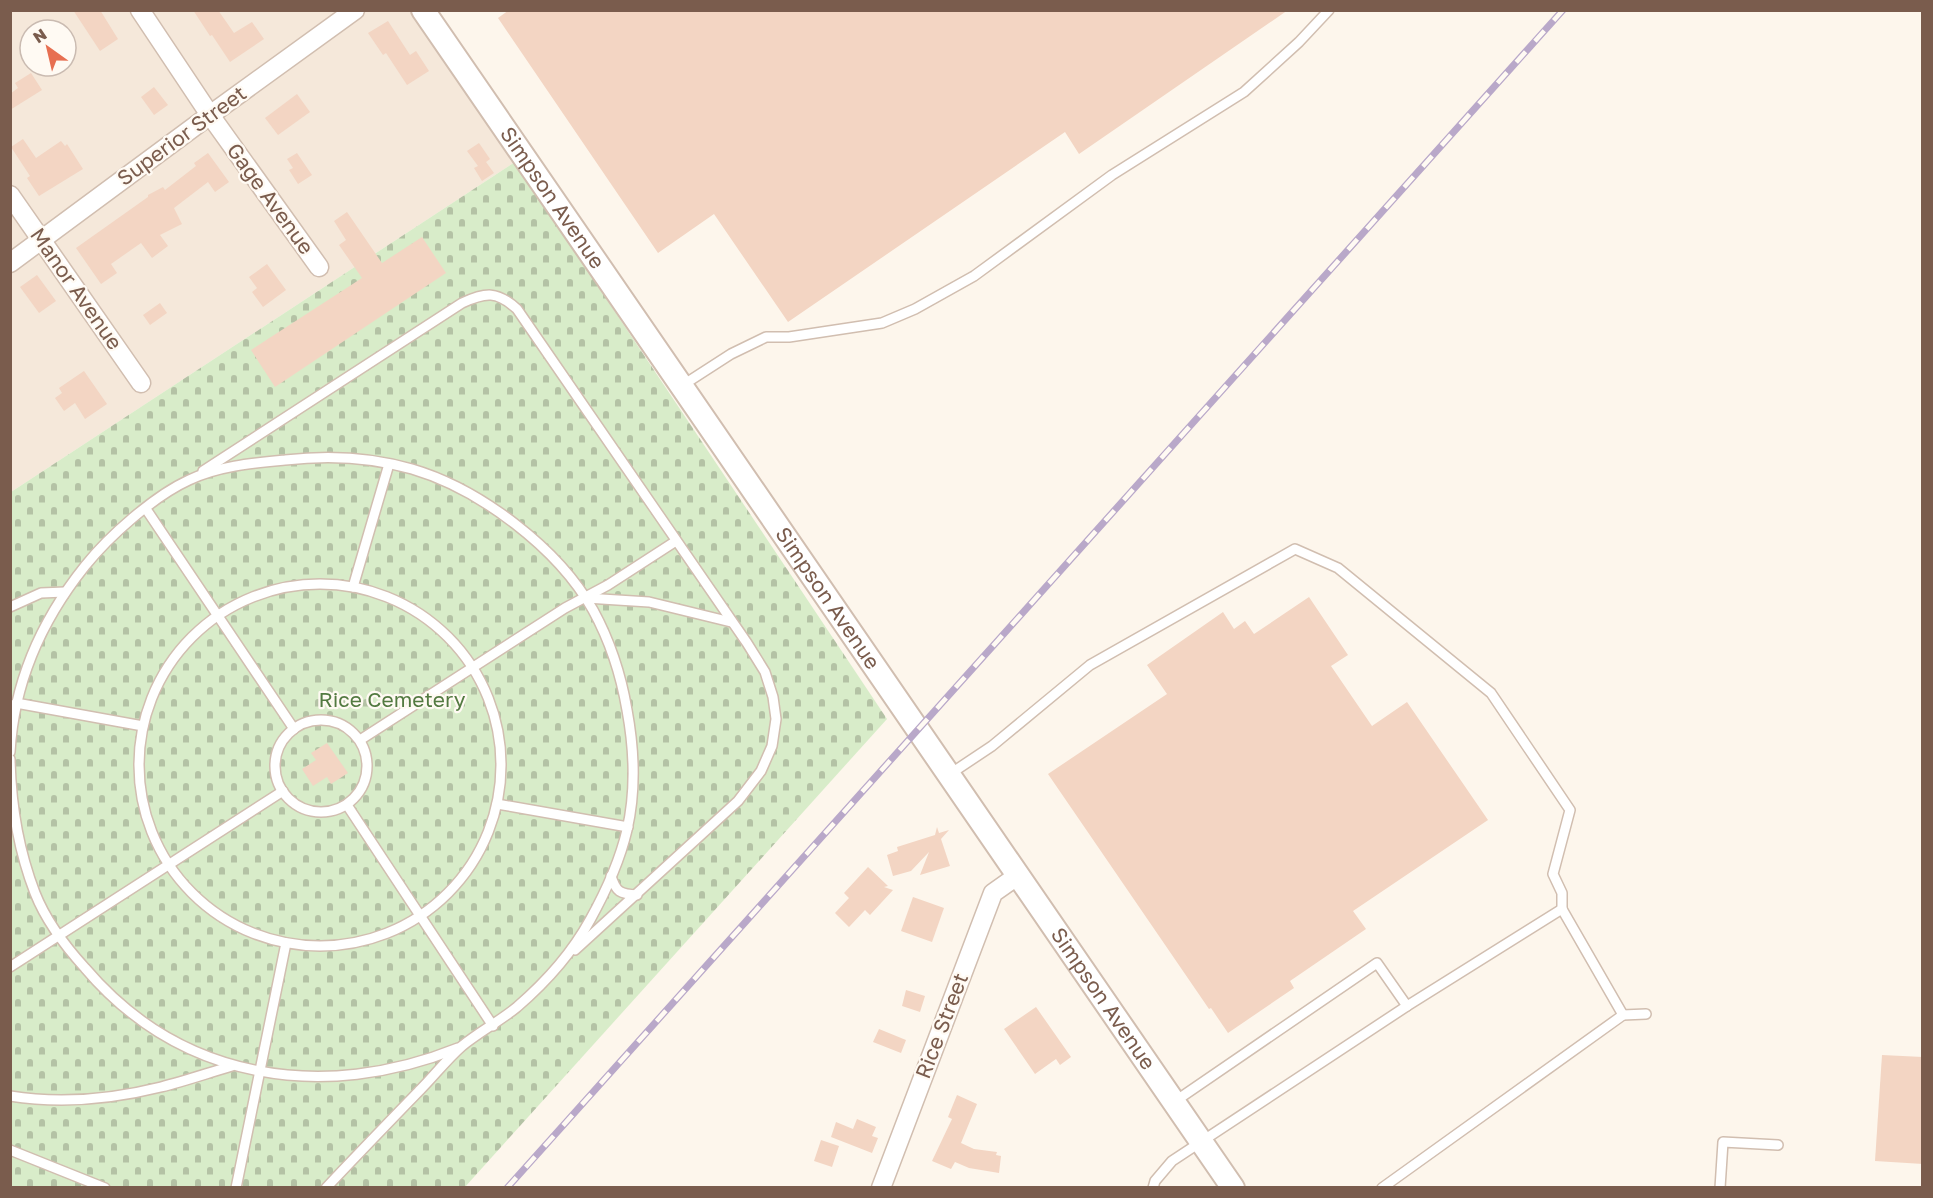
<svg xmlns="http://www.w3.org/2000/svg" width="1933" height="1198" viewBox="0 0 1933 1198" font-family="'Golos Text',sans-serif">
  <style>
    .residential { fill: #f5e8da; fill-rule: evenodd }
    .cemetery { fill: url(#cemetery-stones) }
    .building { fill: #f3d5c3 }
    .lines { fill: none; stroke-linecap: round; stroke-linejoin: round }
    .service-casing { stroke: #d1beb0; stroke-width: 12 }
    .minor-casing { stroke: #d1beb0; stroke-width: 21 }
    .tertiary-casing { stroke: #d1beb0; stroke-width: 26 }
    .service { stroke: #fff; stroke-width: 9 }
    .minor { stroke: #fff; stroke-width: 18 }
    .tertiary { stroke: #fff; stroke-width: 22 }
    .rail-casing { stroke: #b9a8c9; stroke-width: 7 }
    .rail { stroke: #fffaf3; stroke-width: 4.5; stroke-dasharray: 14; stroke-linecap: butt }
    .labels { text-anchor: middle; stroke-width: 4.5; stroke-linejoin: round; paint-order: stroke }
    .street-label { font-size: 21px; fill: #7a5c4d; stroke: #fffaf3 }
    .park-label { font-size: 21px; fill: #537a41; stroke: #fffaf3 }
  </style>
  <defs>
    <pattern id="cemetery-stones" width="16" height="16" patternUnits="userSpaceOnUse" patternTransform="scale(1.5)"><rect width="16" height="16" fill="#d8ecc9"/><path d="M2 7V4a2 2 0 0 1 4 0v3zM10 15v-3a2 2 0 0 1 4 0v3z" fill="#b4c2a5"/></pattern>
  </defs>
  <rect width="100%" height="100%" fill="#fdf6ec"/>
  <path class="residential" d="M11,11H410L515,162L11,492ZM30,30H66V66H30Z"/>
  <path class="cemetery" d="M515,162L887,719L465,1187L11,1188V492Z"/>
  <g class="building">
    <path d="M73,10H100L118,39L100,51Z"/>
    <path d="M193,10H218L234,33L252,22L264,39L230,62L212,35L210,36Z"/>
    <path d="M509,10H1288L1079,154L1065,132L788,322L714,214L658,253L498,18Z"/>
    <path d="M388,21L410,55L416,51L429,71L407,85L386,53L383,55L368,33Z"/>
    <path d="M31,73L42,90L10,110V94L18,88L15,83Z"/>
    <path d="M154,87L168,105L154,115L141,97Z"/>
    <path d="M297,94L310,112L278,135L265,118Z"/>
    <path d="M23,139L36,158L61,141L65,146L67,144L83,169L39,196L27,178L30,176L11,147Z"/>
    <path d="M479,143L490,159L486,162L494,173L482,181L474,168L478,166L467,151Z"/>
    <path d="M208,153L229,182L215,192L208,182L174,208L182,224L160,235L168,246L152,258L141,243L111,264L117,273L101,284L76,248L148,197V195L163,187L165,190L196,166L194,163Z"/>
    <path d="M297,153L312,175L298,184L289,170L293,168L287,159Z"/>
    <path d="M347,212L382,263L422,237L446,273L275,387L251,350L362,278L339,245L346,240L334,221Z"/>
    <path d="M267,264L286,290L263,307L252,292L257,288L249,277Z"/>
    <path d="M37,275L56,301L39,313L20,287Z"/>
    <path d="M160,303L167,313L150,325L143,315Z"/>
    <path d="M84,371L107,404L85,419L75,403L64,411L55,398L62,393L59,388Z"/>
    <path d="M1309,597L1348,655L1331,666L1372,726L1407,702L1488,820L1353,911L1366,929L1290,981L1294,988L1228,1033L1211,1008L1209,1009L1048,774L1167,694L1147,665L1223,612L1234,629L1245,621L1254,634Z"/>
    <path d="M327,743L348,773L331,784L327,777L313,786L302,769L316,760L311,753Z"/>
    <path d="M937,827L939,833L949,830L941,839L950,866L920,875L929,852L911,871L893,876L887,855L898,851L897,847L935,835Z"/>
    <path d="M868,867L888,886L884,887L893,890L870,915L865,910L849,927L835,913L849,898L844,893Z"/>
    <path d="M913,897L944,908L932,942L901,931Z"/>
    <path d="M906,990L925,996L920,1012L902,1006Z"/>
    <path d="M1036,1007L1071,1057L1060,1065L1056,1059L1035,1074L1004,1029Z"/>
    <path d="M879,1029L906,1040L901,1053L873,1042Z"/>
    <path d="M1882,1055L1923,1057V1164L1875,1161Z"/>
    <path d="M957,1095L977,1104L961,1143L974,1149L997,1152L996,1155L1001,1156L999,1173L969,1168L955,1162L951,1169L932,1161L952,1119L948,1117Z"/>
    <path d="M857,1119L876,1127L872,1136L878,1138L872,1153L831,1137L836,1122L853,1129Z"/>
    <path d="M821,1140L839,1146L832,1167L814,1161Z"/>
  </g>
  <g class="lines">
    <g class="service-casing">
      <g id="service">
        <path d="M683,385L731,354L766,337H789L882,323L915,309L974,276L1112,175L1244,92L1299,42L1329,10"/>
        <path d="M203,471L462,303C486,292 497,291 517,309L747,643L765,672L773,697L776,719L772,746L761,771L738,801L575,950"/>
        <path d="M146,509L294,729"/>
        <circle cx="320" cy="765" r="181"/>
        <path d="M353,587L389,464"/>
        <path d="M586,598L649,602L731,622"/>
        <path d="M10,607L41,593L65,592"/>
        <path d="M16,703L143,726"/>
        <circle cx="321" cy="766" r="46"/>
        <path d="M360,740L565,608L608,585L676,541"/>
        <path d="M10,752C14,681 41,621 85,566C109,536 154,496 189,480C218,466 253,463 285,460C327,455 371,457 412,469C480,489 558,548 593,610C610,641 621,675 627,710C634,748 636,791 627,830C620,860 605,893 590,920C572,953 546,982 517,1007C500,1021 479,1032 462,1046C447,1059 434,1076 420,1090C389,1122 357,1155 326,1188"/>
        <path d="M10,759C11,806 18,849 35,893C46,921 65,946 85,968C181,1081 324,1102 458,1048"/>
        <path d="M950,774L992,746L1090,665L1295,549L1338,568L1491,693L1570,810L1553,874L1562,893V909"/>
        <path d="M497,804L628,827"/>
        <path d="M347,805L493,1026"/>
        <path d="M611,876C616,892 620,894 637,895"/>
        <path d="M10,967L283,791"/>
        <path d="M1623,1015L1646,1014"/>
        <path d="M10,1096C60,1104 113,1099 161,1087C185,1081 208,1073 232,1066"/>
        <path d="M1174,1102L1377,963L1407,1006L1562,909L1623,1015L1382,1188"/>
        <path d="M10,1150L105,1188"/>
        <path d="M236,1188L286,943"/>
        <path d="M1153,1188L1155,1181L1172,1161L1407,1006"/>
        <path d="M1720,1188L1723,1142L1778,1145"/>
      </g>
    </g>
    <g class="minor-casing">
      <g id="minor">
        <path d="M140,10L210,115L319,267"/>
        <path d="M10,195L141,383"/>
        <path d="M10,263L210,115L355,10"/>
        <path d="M881,1188L993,893L1017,876"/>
      </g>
    </g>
    <g class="tertiary-casing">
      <g id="tertiary">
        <path id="s1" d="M423,10L1233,1188"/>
      </g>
    </g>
    <use href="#service" class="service"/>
    <use href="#minor" class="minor"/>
    <use href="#tertiary" class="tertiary"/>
    <g class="rail-casing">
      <path id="rail" d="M507,1188L1563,10"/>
    </g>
    <use href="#rail" class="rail"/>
  </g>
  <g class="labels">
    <g class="street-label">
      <text transform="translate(182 136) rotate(-36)" y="7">Superior Street</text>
      <text transform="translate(270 199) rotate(54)" y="7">Gage Avenue</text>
      <text dy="7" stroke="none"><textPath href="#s1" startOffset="228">Simpson Avenue</textPath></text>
      <text transform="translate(76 289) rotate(55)" y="7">Manor Avenue</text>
      <text dy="7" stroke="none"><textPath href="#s1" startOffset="714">Simpson Avenue</textPath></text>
      <text dy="7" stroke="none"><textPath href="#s1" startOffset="1200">Simpson Avenue</textPath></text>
      <text transform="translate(942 1026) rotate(-69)" y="7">Rice Street</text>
    </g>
    <g class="park-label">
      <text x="392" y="707">Rice Cemetery</text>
    </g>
  </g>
  <rect width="1933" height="1198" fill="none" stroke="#7a5c4d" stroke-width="24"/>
  <g transform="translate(48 48) rotate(326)"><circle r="28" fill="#fffaf3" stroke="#cabbb1" stroke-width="1.5"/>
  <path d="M0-4.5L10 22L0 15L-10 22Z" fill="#e76f51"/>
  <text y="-9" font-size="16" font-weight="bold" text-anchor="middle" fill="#7a5c4d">N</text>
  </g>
</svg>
